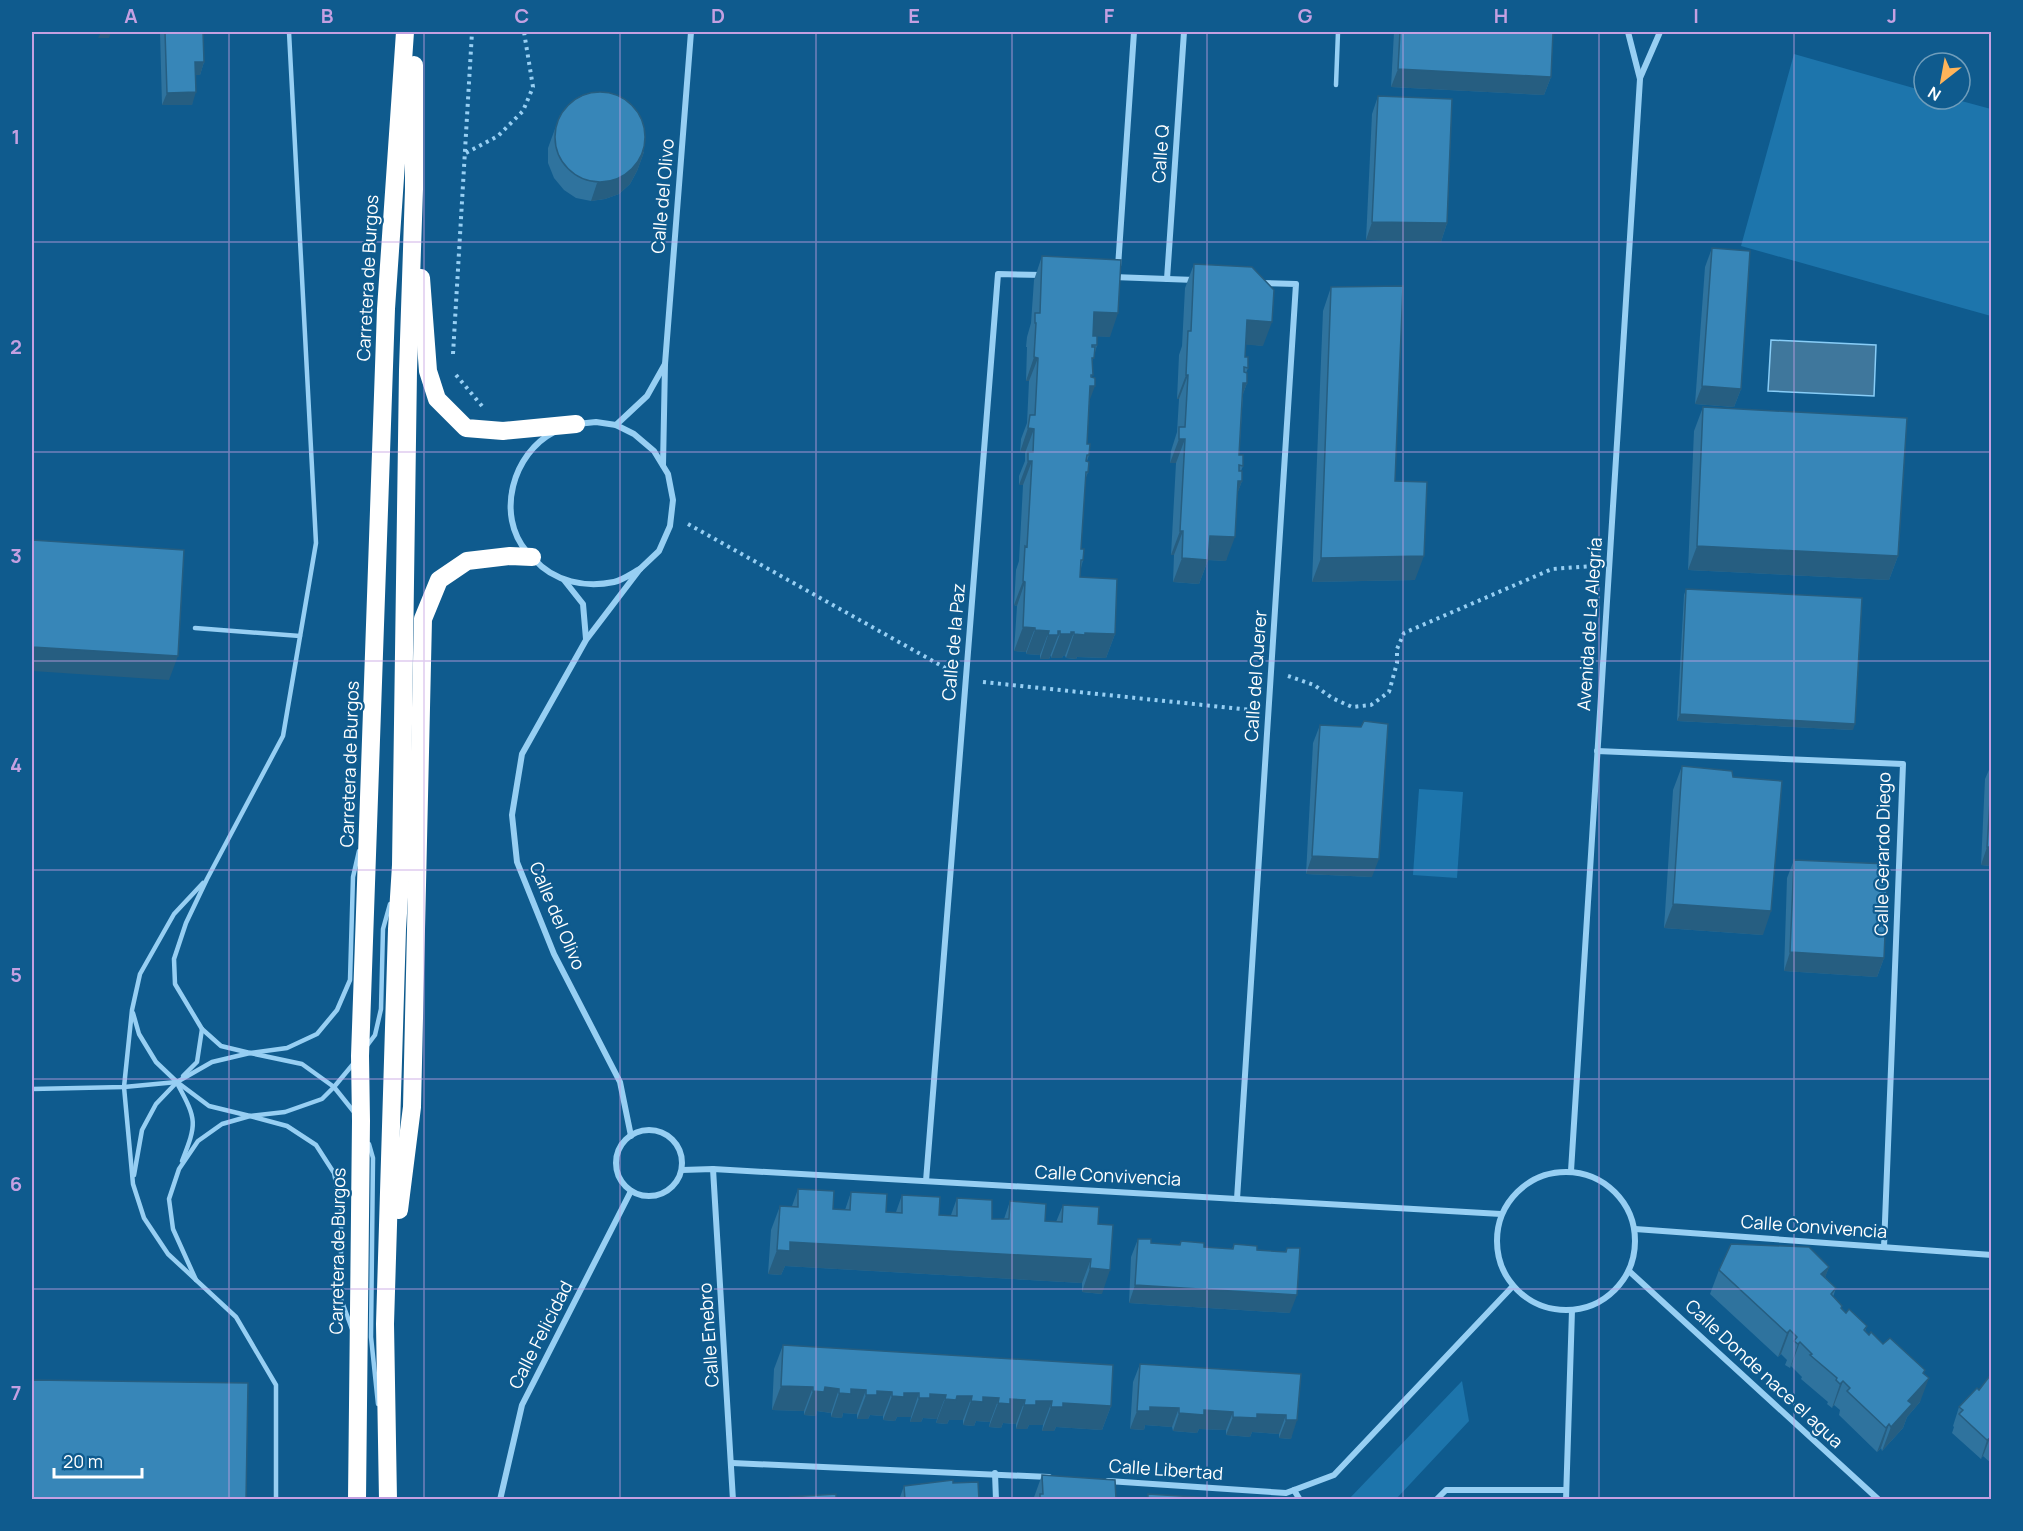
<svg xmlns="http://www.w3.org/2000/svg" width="2023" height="1531" viewBox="0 0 2023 1531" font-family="Manrope,sans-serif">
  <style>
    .green { fill: #1d75ac }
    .water { fill: #3f779c; stroke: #88cdf7; stroke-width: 1.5 }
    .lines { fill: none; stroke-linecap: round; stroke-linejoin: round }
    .path { stroke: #97cff3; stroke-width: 4; stroke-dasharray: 3 4.5; stroke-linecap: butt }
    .lane { stroke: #97cff3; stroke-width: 4.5 }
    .street { stroke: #97cff3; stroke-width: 6 }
    .highway { stroke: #fff; stroke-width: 18 }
    .wall { fill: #2f739e }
    .shaded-wall { fill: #265e81 }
    .building { fill: #3786b8; stroke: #265e81; stroke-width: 1.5 }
    .grid { fill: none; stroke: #c4a0e2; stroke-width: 1.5; stroke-opacity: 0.55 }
    .labels { text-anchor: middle; stroke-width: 4.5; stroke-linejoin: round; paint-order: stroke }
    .street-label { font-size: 18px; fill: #fff; stroke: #0f5b8e }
    .neatline { fill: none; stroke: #c4a0e2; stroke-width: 2 }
    .grid-label { font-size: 20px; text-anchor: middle; font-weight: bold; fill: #c4a0e2 }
  </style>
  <rect width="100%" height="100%" fill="#0f5b8e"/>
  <g class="green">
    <path d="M1794,54L1924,91V99H1954L1991,109V316L1741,246Z"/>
    <path d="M1419,789L1463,792L1457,878L1413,875Z"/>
    <path d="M1462,1381L1469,1421L1396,1499H1349Z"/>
  </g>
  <path class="water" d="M1771,340L1876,345L1874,396L1768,391Z"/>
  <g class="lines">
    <g class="path">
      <path d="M466,153L498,136L523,111L533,87L524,32"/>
      <path d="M453,354L472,32"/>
      <path d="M456,375L482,406"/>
      <path d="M688,524L949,670"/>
      <path d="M1288,676L1314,685L1332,698L1352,707L1371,705L1389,692L1397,663V649L1404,633L1552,569L1593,566"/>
      <path d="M983,682L1251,710"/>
    </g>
    <g class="lane">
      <path d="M289,32L316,543L283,736L207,879L186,923L174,959L175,984L202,1029L221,1046L250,1053L287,1048L317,1034L337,1010L350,980L353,877L359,851"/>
      <path d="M1336,85L1338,32"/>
      <path d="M195,628L300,636"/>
      <path d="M203,883L174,914L140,974L132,1010L124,1087L133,1184L144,1218L168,1254L236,1317L276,1385V1500"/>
      <path d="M133,1013L139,1034L156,1062L177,1082L209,1106L250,1116L285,1112L322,1099L334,1087L354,1063"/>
      <path d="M366,1047L375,1035L381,1009L383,929L390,904"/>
      <path d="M183,1076L197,1062L202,1029"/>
      <path d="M178,1085C197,1120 197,1123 182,1161"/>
      <path d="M32,1089L124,1087L177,1082L212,1062L250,1053L302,1064L334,1087L354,1112"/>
      <path d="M369,1144L373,1158L371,1337L378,1404"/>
      <path d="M134,1175L142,1130L156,1104L177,1082"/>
      <path d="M196,1280L173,1229L169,1199L179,1169L198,1141L222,1124L250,1116L287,1126L316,1145L334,1173L341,1207V1299L352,1329"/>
    </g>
    <g class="street">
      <path d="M1640,78L1660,32"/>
      <path d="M1118,267L1134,32"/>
      <path d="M1113,277L1195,280"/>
      <path d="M1167,279L1184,32"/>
      <path d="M577,424L596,422L616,425L634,434L654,451L668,474L673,500L670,526L659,551L640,569L586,640L522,754L512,815L517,862L554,954L620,1082L631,1136"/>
      <path d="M616,425L647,396L665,364"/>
      <path d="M663,465L665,364L691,32"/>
      <path d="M527,552C495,515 513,453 554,432"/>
      <path d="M534,559C554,582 586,588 614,582C623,580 632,573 640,569"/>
      <path d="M564,580L583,604L586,639"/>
      <path d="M1597,751L1903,764L1884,1247"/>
      <circle cx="649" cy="1163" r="33"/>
      <path d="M713,1169L733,1500"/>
      <path d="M682,1170L713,1169L1501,1214"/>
      <path d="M1571,1171L1640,79L1628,32"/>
      <circle cx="1566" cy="1241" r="69"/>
      <path d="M926,1181L998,274L1042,275"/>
      <path d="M1237,1199L1296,284L1260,283"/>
      <path d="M1635,1229L1992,1255"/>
      <path d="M1629,1271L1879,1500"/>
      <path d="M732,1463L1049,1477"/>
      <path d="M995,1473L996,1500"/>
      <path d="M1108,1481L1286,1493L1334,1475L1513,1286"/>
      <path d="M1294,1490L1300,1500"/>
      <path d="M500,1500L522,1405L631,1191"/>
      <path d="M1436,1500L1446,1490H1566"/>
      <path d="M1566,1500L1572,1310"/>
    </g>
    <g class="highway">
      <path d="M421,278L428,371L437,399L466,428L503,431L576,424"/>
      <path d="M399,1210L412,1107L423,619L439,580L467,561L510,556L532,557"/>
      <path d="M357,1500L361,1121L360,1056L386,309L405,32"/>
      <path d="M388,1500L385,1324L397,929L401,865L408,370L414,189V65"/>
    </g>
  </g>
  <g class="wall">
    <path d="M160,32H203L204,62L200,75H196L192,105H162Z"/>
    <path d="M1394,32H1553L1551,77L1544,95L1391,87Z"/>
    <path d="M1378,96L1447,223L1441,242L1366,240L1372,114Z"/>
    <path d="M560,115L644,152L637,171L630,184L619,194L605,199L591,201L576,198L564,190L554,178L548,163V148Z"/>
    <path d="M1712,248L1741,389L1734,407L1695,404L1705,267Z"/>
    <path d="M1042,256L1110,337L1097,336V345L1092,363V377L1089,401L1087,444L1089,455L1087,461L1088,472L1085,480L1081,549L1083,560L1081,568L1080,577L1115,634L1106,658L1077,657L1076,659L1066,658L1065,656H1063L1062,658H1051V655L1049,659H1040V655L1026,654V652L1014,651L1017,606L1014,605L1016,570L1019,561L1023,485H1019V476L1025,461V453L1020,452L1021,439L1027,423L1029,381H1026L1027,347H1026L1027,337L1031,323L1034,280Z"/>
    <path d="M1194,264L1263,346L1246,344L1245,357L1248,368L1246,373L1247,383L1243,394L1239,455L1243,466L1241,471L1242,481L1237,494L1226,561L1208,560L1199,584L1173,582L1174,555H1171L1176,463H1170L1171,451L1177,432L1179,399H1177L1179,355L1182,346L1185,288Z"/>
    <path d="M1331,287L1395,481L1415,580L1312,582L1323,311Z"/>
    <path d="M1703,407L1898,556L1889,580L1688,570L1694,431Z"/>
    <path d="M1686,589L1853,730L1677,721L1684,595Z"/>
    <path d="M1320,725L1372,877L1306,874L1313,743Z"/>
    <path d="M1992,763V866L1981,865L1985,779Z"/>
    <path d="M1682,766L1733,777L1763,935L1664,928L1673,790Z"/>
    <path d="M1794,860L1884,958L1877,977L1784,971L1787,878Z"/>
    <path d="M798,1189L833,1209L845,1210L851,1192L886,1212H896L902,1195L939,1215H951L957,1198L992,1219H1004L1010,1201L1045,1221L1056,1222L1063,1205L1098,1224L1102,1294L1082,1292V1283L785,1266L781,1275L768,1274L771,1230L780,1206H792Z"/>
    <path d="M1138,1239L1151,1243L1179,1245L1181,1241L1204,1247L1232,1249L1234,1244L1257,1250L1285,1252L1287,1248L1290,1313L1129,1303L1131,1257Z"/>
    <path d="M1829,1267L1825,1277L1836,1288L1833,1297L1841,1309L1846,1313L1867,1326L1865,1331L1869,1335L1924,1374L1920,1402L1907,1417L1903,1428L1882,1451L1881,1448L1877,1452L1839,1415L1840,1410L1834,1405L1832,1408L1827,1404L1828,1402L1801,1379L1802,1377L1791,1366L1790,1368L1785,1365L1787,1360L1781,1354L1778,1357L1710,1294L1719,1270Z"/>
    <path d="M783,1345L1111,1406L1102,1430L1056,1427L1054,1431H1042L1043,1425H1029L1027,1429H1016V1424L1003,1423L1001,1428L989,1427L990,1422L976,1421L974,1426L963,1425V1420H949L947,1424L936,1423L937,1419L923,1418L921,1422H910L911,1417H897L895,1421L883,1420V1416L870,1415L868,1419H857V1414L843,1413L842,1418L831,1417V1413L817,1411L816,1416L804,1415V1411L772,1410L774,1369Z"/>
    <path d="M1140,1364L1301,1374L1291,1439L1279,1438V1434L1252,1432L1250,1437L1226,1435V1430L1199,1429L1197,1433L1173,1431L1172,1427L1145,1425L1144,1430L1130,1429L1133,1382Z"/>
    <path d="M1992,1373V1464L1983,1456L1981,1459L1952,1433L1954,1427L1953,1426L1959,1407L1979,1390Z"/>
    <path d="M1042,1475L1116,1500H1033Z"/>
    <path d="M953,1483L979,1500H899L904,1486Z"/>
  </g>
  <g class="shaded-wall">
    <path d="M101,32H111L109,38H98Z"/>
    <path d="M195,62H204L200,75H191Z"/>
    <path d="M1398,69L1551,77L1544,95L1391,87Z"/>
    <path d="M196,92L192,105H162L167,93Z"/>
    <path d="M644,152L637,171L630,184L619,194L605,199L591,201L597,183Z"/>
    <path d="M1372,222L1447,223L1441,242L1366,240Z"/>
    <path d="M1094,312L1118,313L1110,337L1086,336Z"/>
    <path d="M1247,320L1272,322L1263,346L1238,344Z"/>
    <path d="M1034,357L1038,358L1029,381H1026Z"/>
    <path d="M1186,375H1188L1179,399H1177Z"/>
    <path d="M1243,383H1247L1238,407Z"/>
    <path d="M1090,386H1095L1086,410Z"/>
    <path d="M1702,386L1741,389L1734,407L1695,404Z"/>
    <path d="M1028,428L1034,429L1025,453L1020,452Z"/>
    <path d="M1179,439H1185L1176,463H1170Z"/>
    <path d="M1028,461H1032L1023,485H1019Z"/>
    <path d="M1238,481H1242L1233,505Z"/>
    <path d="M1180,531H1183L1174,555H1171Z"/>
    <path d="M1210,536L1235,537L1226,561L1208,560L1199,584L1173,582L1182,558Z"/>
    <path d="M1697,546L1898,556L1889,580L1688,570Z"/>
    <path d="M1424,556L1415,580L1312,582L1321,558Z"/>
    <path d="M1023,581L1025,582L1017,606L1014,605Z"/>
    <path d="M1023,627L1035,628L1026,652L1014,651Z"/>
    <path d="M1035,630L1049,631L1040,655L1026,654Z"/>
    <path d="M1058,631H1060L1049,659H1040L1048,635Z"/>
    <path d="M1071,632H1074L1065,656H1063L1062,658H1051L1060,634Z"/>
    <path d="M1085,633L1115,634L1106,658L1077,657L1076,659L1066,658L1074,634Z"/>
    <path d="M32,647L178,656L169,680L32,671Z"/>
    <path d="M1680,714L1855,724L1853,730L1677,721Z"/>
    <path d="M1987,847H1992V866L1981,865Z"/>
    <path d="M1312,856L1379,859L1372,877L1306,874Z"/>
    <path d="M1673,904L1771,911L1763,935L1664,928Z"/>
    <path d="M1790,952L1884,958L1877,977L1784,971Z"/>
    <path d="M790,1242L1091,1259L1082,1283L785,1266L781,1275L768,1274L777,1250Z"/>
    <path d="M1829,1267L1820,1291L1821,1274Z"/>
    <path d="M1090,1268L1110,1270L1102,1294L1082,1292Z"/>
    <path d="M1135,1285L1297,1295L1290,1313L1129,1303Z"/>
    <path d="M1790,1330L1781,1354L1778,1357L1787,1333Z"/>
    <path d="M1800,1342L1791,1366L1790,1368L1798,1344Z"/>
    <path d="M1925,1370L1917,1391L1929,1378L1920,1402L1907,1417L1903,1428L1882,1451L1891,1427L1908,1401L1923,1373Z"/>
    <path d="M1843,1381L1834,1405L1832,1408L1840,1384Z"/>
    <path d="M781,1386L813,1387L804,1411L772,1410Z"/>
    <path d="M825,1387L839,1389L831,1413L817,1411L816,1416L804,1415L813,1391Z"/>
    <path d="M851,1389L866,1390L857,1414L843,1413L842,1418L831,1417L839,1393Z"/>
    <path d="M877,1391L892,1392L883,1416L870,1415L868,1419H857L866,1395Z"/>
    <path d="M904,1393H919L911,1417H897L895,1421L883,1420L892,1396Z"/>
    <path d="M930,1394L946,1395L937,1419L923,1418L921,1422H910L919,1398Z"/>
    <path d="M957,1396H972L963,1420H949L947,1424L936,1423L945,1399Z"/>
    <path d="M983,1397L999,1398L990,1422L976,1421L974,1426L963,1425L971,1401Z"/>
    <path d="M1010,1399L1025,1400L1016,1424L1003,1423L1001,1428L989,1427L998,1403Z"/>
    <path d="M1036,1401H1052L1043,1425H1029L1027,1429H1016L1024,1405Z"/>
    <path d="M1063,1403L1111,1406L1102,1430L1056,1427L1054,1431H1042L1051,1407Z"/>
    <path d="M1150,1407L1179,1408L1172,1427L1145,1425L1144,1430L1130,1429L1137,1411Z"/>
    <path d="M1204,1410L1233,1412L1226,1430L1199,1429L1197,1433L1173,1431L1179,1413Z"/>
    <path d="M1257,1414L1286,1415L1279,1434L1252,1432L1250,1437L1226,1435L1233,1417Z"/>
    <path d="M1286,1420H1297L1291,1439L1279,1438Z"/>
    <path d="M1889,1424L1881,1448L1877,1452L1886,1428Z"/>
    <path d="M1990,1438L1983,1456L1981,1459L1987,1440Z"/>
  </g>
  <g class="building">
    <path d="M165,32H203L204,62H195L196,92L167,93Z"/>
    <path d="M1400,32H1553L1551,77L1398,69Z"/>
    <circle cx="600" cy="137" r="45"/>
    <path d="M1378,96L1452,99L1447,223L1372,222Z"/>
    <path d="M1712,248L1750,251L1741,389L1702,386Z"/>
    <path d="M1042,256L1121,260L1118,313L1094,312L1093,336H1097V345H1092V347H1095L1094,358H1092L1093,375H1091V377L1095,378V386H1090L1087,444H1090L1089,455H1087L1086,461L1089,462L1088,472H1086L1081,549H1084L1083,560H1081L1080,577L1117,579L1115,634L1085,633V635L1074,634V632H1071V634H1060V631H1058V635H1048L1049,631L1035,630V628L1023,627L1025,582L1023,581L1025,546L1027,547L1032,461H1028V452H1033L1034,429L1028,428L1030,415H1035L1038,358L1034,357L1036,323H1035V313H1040Z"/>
    <path d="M1194,264L1252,267L1274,290L1272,322L1247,320L1245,357H1248V368L1244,367V372L1247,373V383H1243L1239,455H1243V466L1239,465V471H1242V481H1238L1235,537L1210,536L1208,560L1182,558L1183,531H1180L1185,439H1179V427H1185L1188,375H1186L1188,331H1191Z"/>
    <path d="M1403,286L1395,481L1427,482L1424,556L1321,558L1331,287Z"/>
    <path d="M1703,407L1907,418L1898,556L1697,546Z"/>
    <path d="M32,540L184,550L178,656L32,647Z"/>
    <path d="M1686,589L1862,598L1855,724L1680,714Z"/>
    <path d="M1364,721L1388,724L1379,859L1312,856L1320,725L1361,727Z"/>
    <path d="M1682,766L1732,771L1733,777L1782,781L1771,911L1673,904Z"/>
    <path d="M1992,771V847H1987Z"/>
    <path d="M1794,860L1888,864L1884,958L1790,952Z"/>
    <path d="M798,1189L834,1191L833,1209L850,1210L851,1192L887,1194L886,1212L902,1213V1195L940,1197L939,1215L957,1216V1198L992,1200V1219H1009L1010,1201L1046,1204L1045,1221L1062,1222L1063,1205L1099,1207L1098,1224L1113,1225L1110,1270L1090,1268L1091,1259L790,1242V1251L777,1250L780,1206L798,1207Z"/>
    <path d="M1138,1239H1151V1243L1180,1245L1181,1241L1204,1243V1247L1233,1249L1234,1244L1257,1246V1250L1286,1252L1287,1248H1300L1297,1295L1135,1285Z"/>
    <path d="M1731,1244L1809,1247L1829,1267L1821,1274L1836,1288L1831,1294L1842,1306L1841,1308L1846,1313L1849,1309L1867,1326L1864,1330L1869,1335L1871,1332L1883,1344L1890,1338L1925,1370L1923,1373L1929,1378L1908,1401L1912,1404L1891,1427L1889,1424L1886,1428L1847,1391L1850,1388L1843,1381L1840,1384L1836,1380L1837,1378L1810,1355L1812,1354L1800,1342L1798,1344L1794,1341L1797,1337L1790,1330L1787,1333L1719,1270Z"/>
    <path d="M783,1345L1113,1365L1111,1406L1063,1403V1407H1051L1052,1401H1036V1405H1024L1025,1400L1010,1399V1404L998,1403L999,1398L983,1397V1402L971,1401L972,1396H957L956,1400L945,1399L946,1395L930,1394V1398H919V1393H904V1397L892,1396V1392L877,1391V1395H866V1390L851,1389V1394L839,1393V1389L825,1387L824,1392L813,1391V1387L781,1386Z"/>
    <path d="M1140,1364L1301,1374L1297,1420H1286V1415L1257,1414V1418L1233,1417V1412L1204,1410V1415L1179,1413V1408L1150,1407V1411H1137Z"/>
    <path d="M1992,1373V1440L1990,1438L1987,1440L1959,1414L1963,1410L1959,1407L1977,1388L1979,1390Z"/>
    <path d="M32,1380L248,1383L246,1500H32Z"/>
    <path d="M1042,1475L1115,1480L1116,1500H1040V1494H1043Z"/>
    <path d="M953,1480V1483L978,1482L979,1500H905L904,1486Z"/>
    <path d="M836,1494V1500H790V1497Z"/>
    <path d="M1148,1494L1243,1500H1148Z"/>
  </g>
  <path class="grid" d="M229,32V1500M424,32V1500M620,32V1500M816,32V1500M1012,32V1500M1207,32V1500M1403,32V1500M1599,32V1500M1794,32V1500M32,242H1992M32,452H1992M32,661H1992M32,870H1992M32,1079H1992M32,1289H1992"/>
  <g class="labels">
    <g class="street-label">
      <text transform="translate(1161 154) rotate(-86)" y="6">Calle Q</text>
      <text transform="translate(663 196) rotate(-85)" y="6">Calle del Olivo</text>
      <text transform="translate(368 278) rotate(-87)" y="6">Carretera de Burgos</text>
      <text transform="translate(1590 624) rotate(-86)" y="6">Avenida de La Alegría</text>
      <text transform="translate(954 642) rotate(-85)" y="6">Calle de la Paz</text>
      <text transform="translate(1256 676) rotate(-86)" y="6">Calle del Querer</text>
      <text transform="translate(350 764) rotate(-88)" y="6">Carretera de Burgos</text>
      <text transform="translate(1883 854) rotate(-89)" y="6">Calle Gerardo Diego</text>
      <text transform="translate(557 916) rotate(67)" y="6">Calle del Olivo</text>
      <text transform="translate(1108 1176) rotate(3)" y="6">Calle Convivencia</text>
      <text transform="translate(1814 1227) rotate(4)" y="6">Calle Convivencia</text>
      <text transform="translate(338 1251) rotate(-89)" y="6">Carretera de Burgos</text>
      <text transform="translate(541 1335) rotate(-63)" y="6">Calle Felicidad</text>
      <text transform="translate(709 1335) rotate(-94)" y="6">Calle Enebro</text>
      <text transform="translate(1764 1374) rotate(43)" y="6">Calle Donde nace el agua</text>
      <text transform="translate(1166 1470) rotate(4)" y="6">Calle Libertad</text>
    </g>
  </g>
  <rect width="2023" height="1531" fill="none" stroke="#0f5b8e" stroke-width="66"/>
  <g transform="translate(1942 81) rotate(211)"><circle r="28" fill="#0f5b8e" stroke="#6f9dbb" stroke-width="1.5"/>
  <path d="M0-4.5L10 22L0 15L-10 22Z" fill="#ffb459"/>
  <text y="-9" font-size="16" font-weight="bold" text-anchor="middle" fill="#ffffff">N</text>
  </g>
  <path d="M54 1468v9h88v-9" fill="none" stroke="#ffffff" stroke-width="3"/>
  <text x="63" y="1468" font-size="18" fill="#ffffff" stroke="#0f5b8e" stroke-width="4.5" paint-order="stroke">20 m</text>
  <rect x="33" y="33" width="1957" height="1465" class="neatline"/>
  <g class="grid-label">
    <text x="131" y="23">A</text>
    <text x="327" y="23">B</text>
    <text x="522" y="23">C</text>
    <text x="718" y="23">D</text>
    <text x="914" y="23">E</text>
    <text x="1109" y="23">F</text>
    <text x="1305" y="23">G</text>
    <text x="1501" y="23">H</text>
    <text x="1696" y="23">I</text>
    <text x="1892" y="23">J</text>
    <text x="16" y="144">1</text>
    <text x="16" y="354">2</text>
    <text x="16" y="563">3</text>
    <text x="16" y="772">4</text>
    <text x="16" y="982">5</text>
    <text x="16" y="1191">6</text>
    <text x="16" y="1400">7</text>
  </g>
</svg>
